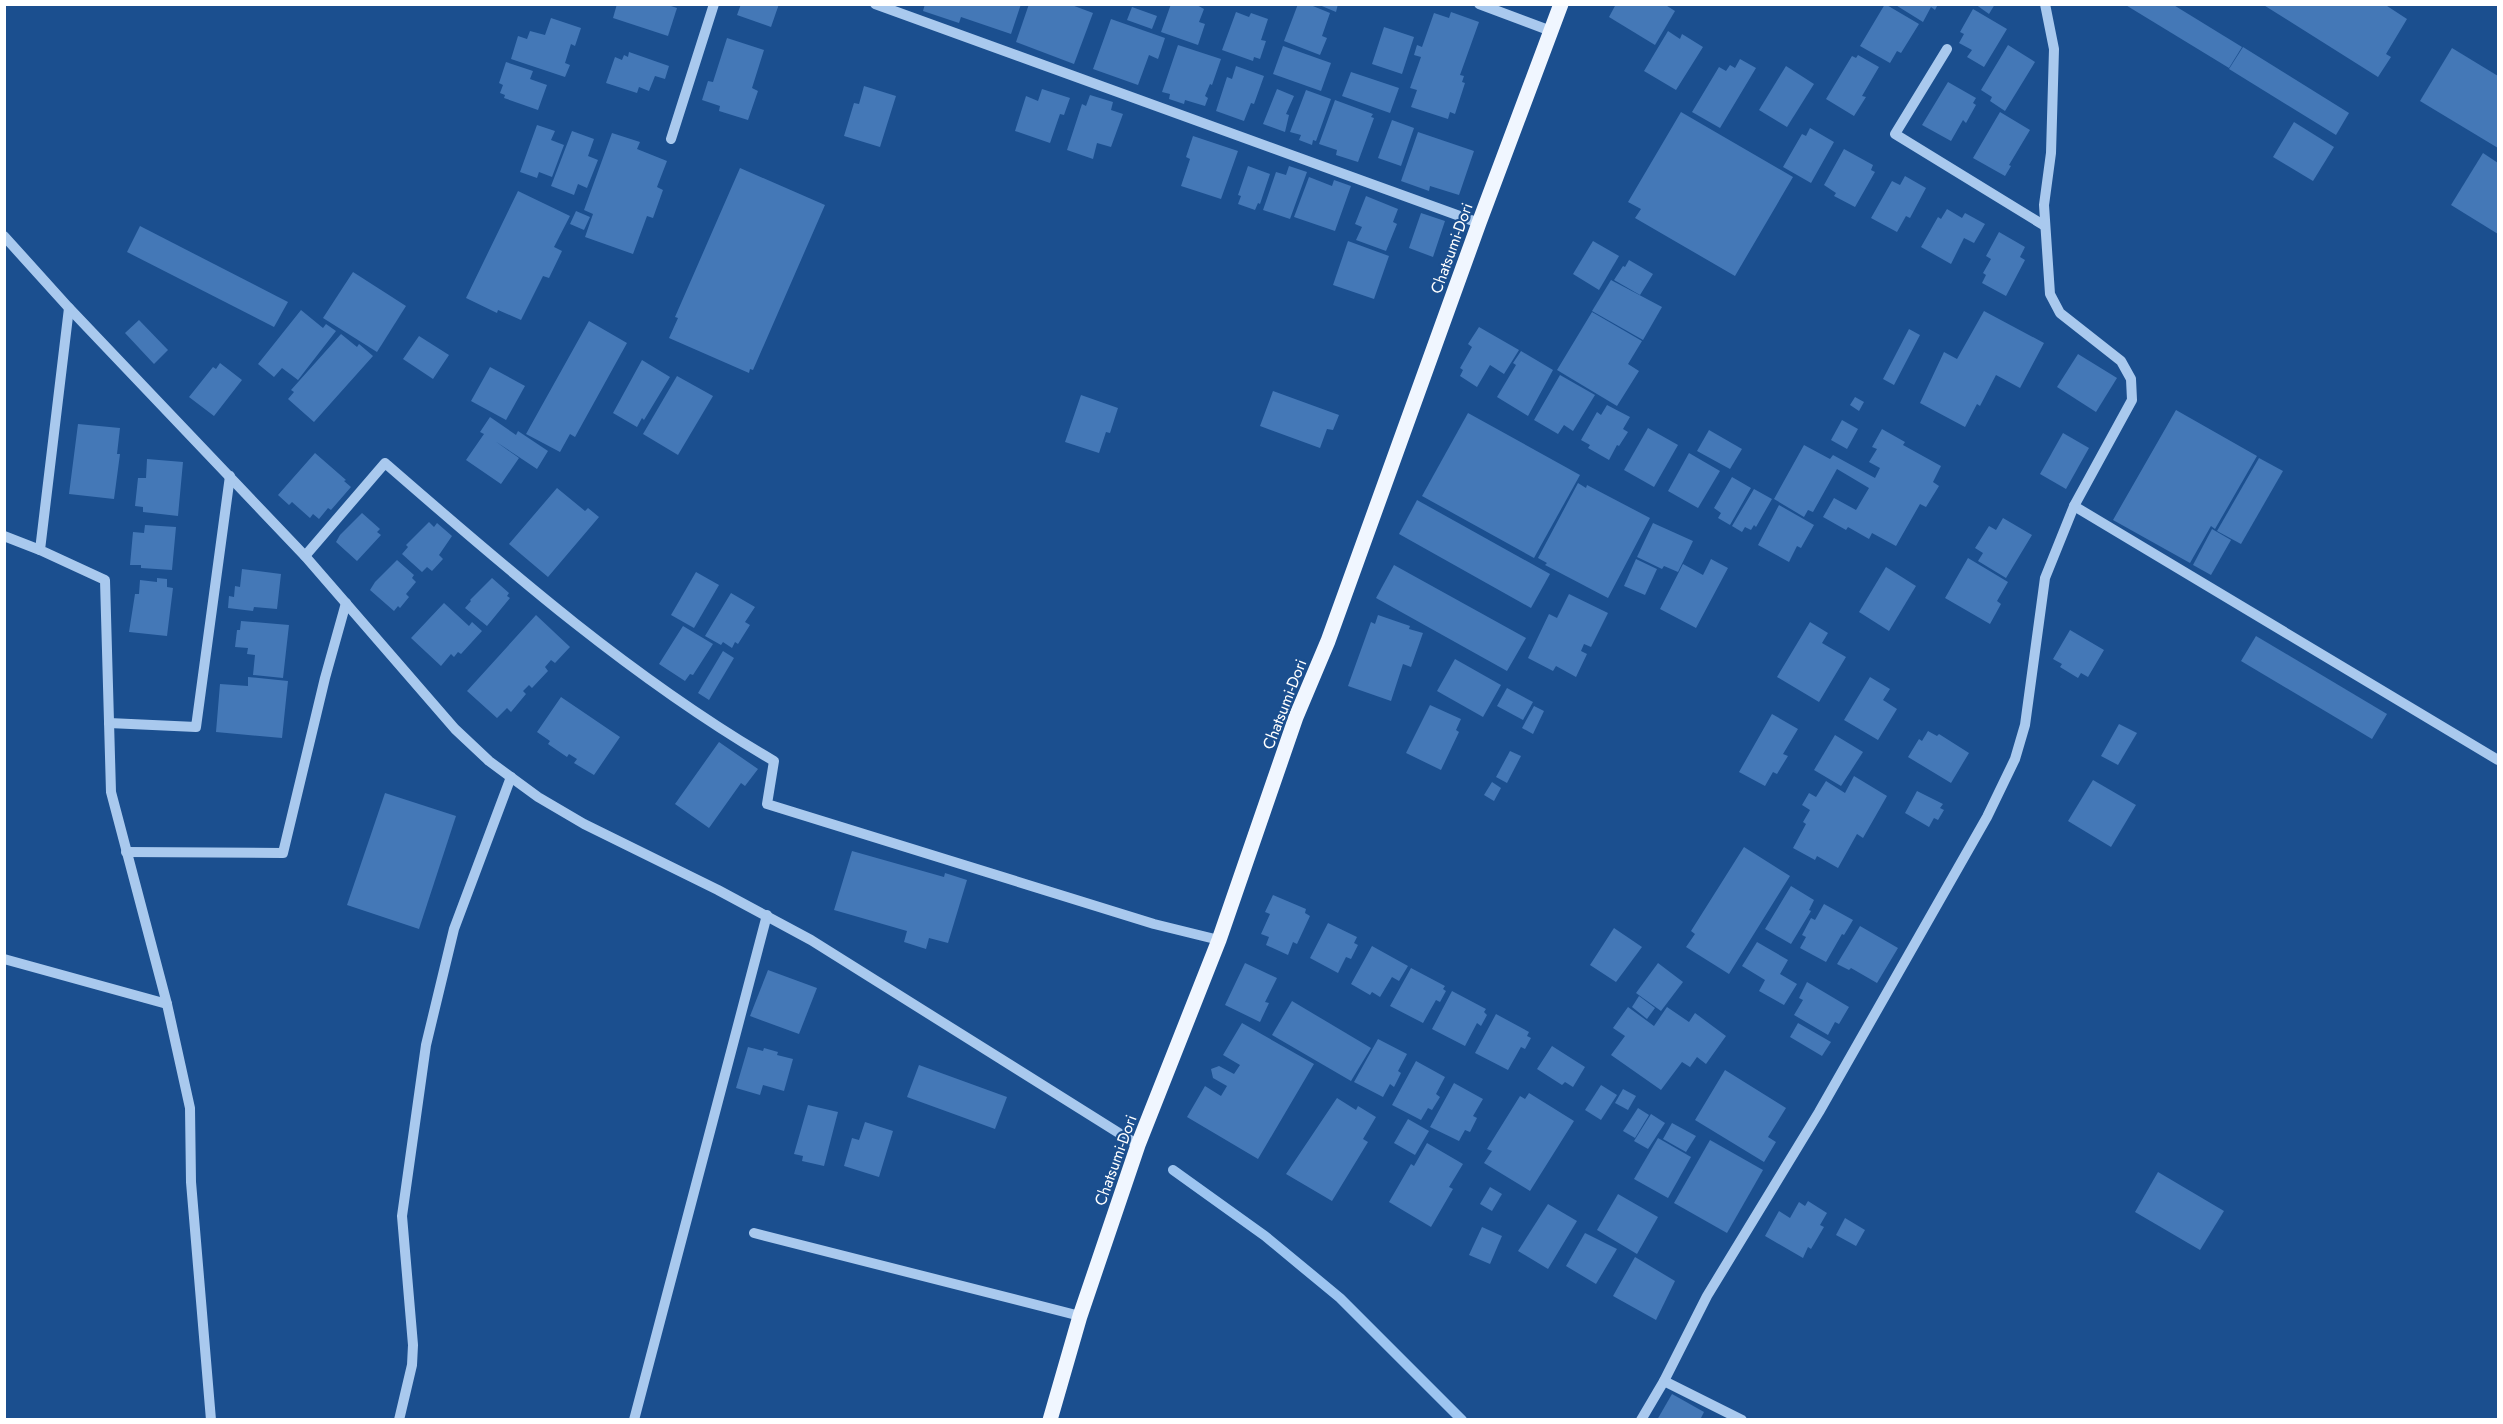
<svg xmlns="http://www.w3.org/2000/svg" width="2503" height="1424" viewBox="0 0 2503 1424" font-family="Jost,sans-serif">
  <style>
    .lines { fill: none; stroke-linecap: round; stroke-linejoin: round }
    .stream { stroke: #9cc4f0; stroke-width: 10 }
    .building { fill: #4478b7 }
    .minor { stroke: #a9c9ee; stroke-width: 10 }
    .major { stroke: #f0f6ff; stroke-width: 15 }
    .labels { text-anchor: middle; stroke-width: 4.5; stroke-linejoin: round; paint-order: stroke }
    .street-label { font-size: 16px; fill: #fff; stroke: #1b4f8f }
  </style>
  <rect width="100%" height="100%" fill="#1b4f8f"/>
  <g class="lines">
    <path class="stream" d="M1173,1170L1265,1236L1340,1298L1462,1420"/>
  </g>
  <g class="building">
    <path d="M617,4H665L677,8L668,36L613,18Z"/>
    <path d="M741,4H779L771,27L737,15Z"/>
    <path d="M925,4H1021L1011,34L961,17L959,23L923,11Z"/>
    <path d="M1029,4H1069L1093,13L1074,64L1016,42Z"/>
    <path d="M1171,4H1195L1204,9L1199,22L1205,24L1198,45L1161,32Z"/>
    <path d="M1298,4H1308L1330,13L1322,36L1327,38L1320,55L1284,41Z"/>
    <path d="M1317,4H1338L1336,12Z"/>
    <path d="M1616,4H1664L1675,11L1655,45L1609,17Z"/>
    <path d="M1885,4L1919,24L1901,53L1897,51L1890,63L1860,46Z"/>
    <path d="M1894,4H1938L1935,10L1931,7L1923,22Z"/>
    <path d="M1975,4H1995L1989,14Z"/>
    <path d="M2124,4H2172L2242,47L2229,68Z"/>
    <path d="M2262,4H2384L2407,19L2386,54L2391,57L2378,77Z"/>
    <path d="M1132,7L1157,16L1152,29L1127,20Z"/>
    <path d="M1973,9L2007,29L1984,67L1967,57L1972,50L1959,43L1964,34L1960,32Z"/>
    <path d="M1236,12L1249,17L1251,13L1268,19L1261,40L1266,41L1260,59L1254,57L1253,61L1222,50Z"/>
    <path d="M1451,12L1479,22L1460,75L1464,76L1462,82L1465,83L1455,114L1450,112L1448,119L1411,107L1417,90L1410,88L1421,57L1414,55L1417,45L1422,47L1434,13L1449,18Z"/>
    <path d="M551,18L581,28L575,46L571,44L565,63L570,65L565,77L511,59L518,36L527,39L530,31L545,35Z"/>
    <path d="M1111,19L1165,38L1158,59L1149,55L1138,85L1093,69Z"/>
    <path d="M1384,27L1414,37L1402,74L1372,64Z"/>
    <path d="M1668,31L1680,39L1682,34L1703,47L1676,90L1644,71Z"/>
    <path d="M727,38L764,50L752,88L758,91L748,120L719,111L720,106L702,100L708,81L713,82Z"/>
    <path d="M1178,45L1221,59L1212,85L1210,84L1205,96L1208,98L1205,106L1185,100L1184,104L1169,99L1170,94L1162,92Z"/>
    <path d="M2008,45L2035,62L2005,111L1990,101L1992,97L1981,90Z"/>
    <path d="M1283,46L1331,63L1321,91L1273,74Z"/>
    <path d="M2243,47L2349,113L2336,135L2229,69Z"/>
    <path d="M2452,48L2498,76V148L2420,101Z"/>
    <path d="M629,52L669,66L665,79L655,76L649,91L639,87L637,93L606,83L615,57L622,60L624,55L628,57Z"/>
    <path d="M1858,55L1879,67L1862,96L1866,97L1854,116L1826,99L1852,56L1856,58Z"/>
    <path d="M1740,59L1756,68L1720,128L1692,112L1719,67L1726,71L1730,65L1735,68Z"/>
    <path d="M506,62L533,71L530,79L547,85L538,110L504,98L505,95L500,93L503,85L499,83Z"/>
    <path d="M1236,66L1264,76L1254,104L1251,103L1244,121L1216,111L1227,77L1232,79Z"/>
    <path d="M1786,66L1814,84L1787,127L1759,110Z"/>
    <path d="M1351,72L1399,88L1390,113L1342,96Z"/>
    <path d="M1948,82L1976,98L1973,103L1976,105L1966,123L1963,120L1951,141L1922,125Z"/>
    <path d="M864,86L896,96L880,147L844,136L854,103L859,104Z"/>
    <path d="M1042,89L1070,98L1064,115L1060,114L1050,143L1015,131L1026,96L1038,101Z"/>
    <path d="M1277,89L1294,96L1286,114L1289,115L1285,132L1263,124Z"/>
    <path d="M1306,90L1331,99L1316,141L1313,140L1312,145L1299,140L1301,135L1290,132Z"/>
    <path d="M1090,95L1113,102L1111,110L1123,114L1111,147L1097,143L1093,159L1067,150L1082,104L1086,106Z"/>
    <path d="M1335,100L1373,114L1371,117L1374,118L1358,162L1336,155L1337,150L1319,144Z"/>
    <path d="M1681,112L1793,177L1735,276L1635,218L1641,209L1628,202Z"/>
    <path d="M2000,112L2030,130L2009,165L2011,166L2005,176L1973,158Z"/>
    <path d="M1392,120L1414,128L1401,166L1378,158Z"/>
    <path d="M2294,122L2334,147L2313,181L2273,157Z"/>
    <path d="M537,125L555,131L551,140L564,145L552,177L539,172L537,178L520,172Z"/>
    <path d="M1810,128L1834,142L1811,183L1783,167L1802,134L1806,136Z"/>
    <path d="M572,131L594,139L588,156L598,160L587,188L578,184L574,195L551,186Z"/>
    <path d="M1418,132L1474,151L1459,195L1430,186L1429,191L1401,181Z"/>
    <path d="M612,133L640,142L637,149L667,161L657,187L663,190L653,218L647,216L633,254L585,237L593,214L584,210Z"/>
    <path d="M1193,136L1238,151L1221,199L1181,186L1190,159L1186,157Z"/>
    <path d="M1844,149L1873,165L1871,170L1875,172L1855,207L1834,196L1836,193L1824,185Z"/>
    <path d="M2483,153L2498,163V234L2451,205Z"/>
    <path d="M1248,166L1270,174L1260,204L1258,203L1255,210L1238,204L1241,196L1238,195Z"/>
    <path d="M1289,166L1307,172L1290,219L1263,210L1276,172L1286,175Z"/>
    <path d="M740,168L825,205L753,370L750,369L749,373L669,338L678,318L675,317Z"/>
    <path d="M1905,176L1926,188L1910,218L1906,216L1897,232L1871,218L1892,181L1900,185Z"/>
    <path d="M1309,177L1332,186L1334,180L1351,186L1335,231L1294,217Z"/>
    <path d="M518,191L570,216L554,247L562,251L549,278L543,276L521,320L498,310L497,313L466,298Z"/>
    <path d="M1366,196L1398,209L1393,222L1397,224L1386,251L1356,240L1362,227L1355,224Z"/>
    <path d="M1947,209L1962,218L1965,213L1985,224L1974,243L1964,238L1951,264L1921,247L1938,217L1941,219Z"/>
    <path d="M576,211L590,217L584,230L570,224Z"/>
    <path d="M1421,213L1445,221L1433,257L1409,248Z"/>
    <path d="M140,226L288,302L274,327L127,252Z"/>
    <path d="M1999,232L2025,247L2020,257L2025,260L2006,296L1982,283L1986,275L1983,273L1991,259L1986,256Z"/>
    <path d="M1348,241L1389,256L1374,299L1333,285Z"/>
    <path d="M1593,241L1619,256L1599,290L1573,274Z"/>
    <path d="M1629,260L1653,274L1640,295L1614,280L1623,266L1625,267Z"/>
    <path d="M353,272L406,306L377,352L323,318Z"/>
    <path d="M1611,280L1662,307L1643,340L1592,311Z"/>
    <path d="M301,310L323,328L326,324L336,331L298,380L282,368L274,377L258,364Z"/>
    <path d="M1984,311L2044,343L2020,388L1996,375L1980,406L1977,404L1965,427L1920,403L1944,352L1957,359Z"/>
    <path d="M1592,312L1642,341L1628,364L1639,371L1617,406L1557,370Z"/>
    <path d="M139,320L168,350L154,364L125,333Z"/>
    <path d="M589,321L627,343L575,437L570,434L560,452L526,434Z"/>
    <path d="M1479,327L1519,350L1504,374L1490,365L1477,387L1460,376L1463,370L1460,368L1472,347L1468,344Z"/>
    <path d="M1909,329L1920,335L1894,385L1883,379Z"/>
    <path d="M341,334L357,347L359,344L373,356L314,422L288,399L294,392L291,390Z"/>
    <path d="M419,336L449,355L433,379L403,359Z"/>
    <path d="M1521,351L1553,370L1528,416L1497,397L1516,365L1513,363Z"/>
    <path d="M2078,354L2117,378L2096,412L2057,387Z"/>
    <path d="M642,360L670,377L644,420L642,418L637,427L613,413Z"/>
    <path d="M220,363L242,380L214,416L189,397L213,367L216,369Z"/>
    <path d="M490,367L525,386L506,420L471,401Z"/>
    <path d="M1560,375L1595,395L1573,431L1564,425L1558,434L1534,420Z"/>
    <path d="M677,376L713,396L678,455L643,434Z"/>
    <path d="M1273,391L1339,415L1333,430L1327,429L1320,448L1260,426Z"/>
    <path d="M1081,395L1118,408L1110,433L1106,432L1099,453L1065,442Z"/>
    <path d="M1855,397L1864,402L1859,411L1850,405Z"/>
    <path d="M1607,405L1630,417L1623,429L1628,432L1619,446L1617,445L1609,460L1588,448L1590,445L1581,440L1597,412L1601,415Z"/>
    <path d="M2176,410L2257,456L2215,529L2211,526L2190,563L2113,520Z"/>
    <path d="M1468,413L1580,475L1534,558L1422,496Z"/>
    <path d="M490,417L516,435L518,431L548,451L537,469L495,441L519,458L501,484L466,460L484,434L480,432Z"/>
    <path d="M1842,420L1858,429L1847,449L1831,440Z"/>
    <path d="M78,424L120,428L117,454H120L114,499L69,494Z"/>
    <path d="M1648,428L1678,445L1654,487L1624,470Z"/>
    <path d="M1882,429L1905,442L1903,445L1941,466L1933,482L1939,486L1926,507L1920,504L1896,546L1872,533L1869,539L1848,527L1846,530L1823,517L1834,498L1856,510L1869,488L1837,469L1813,512L1808,510L1804,517L1774,499L1804,445L1830,459L1833,455L1875,478L1880,468L1869,462L1877,449L1872,447Z"/>
    <path d="M1709,430L1742,449L1730,469L1697,451Z"/>
    <path d="M2063,433L2089,448L2066,489L2040,474Z"/>
    <path d="M315,453L346,480L344,481L351,487L331,510L328,508L319,519L313,514L310,518L292,502L289,505L278,495Z"/>
    <path d="M1689,453L1720,471L1698,508L1668,491Z"/>
    <path d="M2259,458L2283,471L2241,544L2217,531Z"/>
    <path d="M147,459L183,462L178,516L143,512V507L135,506L138,478H146Z"/>
    <path d="M1732,477L1751,488L1730,525L1718,518L1721,513L1714,508Z"/>
    <path d="M1578,483L1586,488L1587,485L1650,518L1608,598L1545,565L1547,563L1538,558Z"/>
    <path d="M557,488L585,511L588,508L599,517L548,577L509,544Z"/>
    <path d="M1754,489L1772,499L1756,527L1754,525L1751,530L1745,527L1742,532L1732,526Z"/>
    <path d="M1417,500L1550,574L1531,608L1399,534Z"/>
    <path d="M1779,505L1814,525L1801,548L1797,546L1789,562L1758,545Z"/>
    <path d="M362,513L380,529L377,532L381,535L357,561L336,542L340,535Z"/>
    <path d="M2003,518L2032,535L2006,578L1978,561L1983,553L1975,548L1989,526L1996,530Z"/>
    <path d="M429,522L434,527L437,523L452,536L439,555L443,559L432,571L427,567L422,572L402,554L408,547L406,545Z"/>
    <path d="M1653,523L1693,541L1678,572L1664,566L1662,569L1637,557Z"/>
    <path d="M145,525L176,527L172,570L141,568V565H130L133,532L144,533Z"/>
    <path d="M2212,529L2231,540L2211,575L2193,565Z"/>
    <path d="M1968,558L2008,582L1997,601L2001,604L1990,624L1945,598Z"/>
    <path d="M1636,559L1657,569L1645,595L1624,586Z"/>
    <path d="M1711,559L1728,568L1696,628L1660,609L1683,564L1703,575Z"/>
    <path d="M397,560L414,575L412,578L416,582L406,594L409,597L400,608L398,606L394,611L370,590L375,582Z"/>
    <path d="M1394,565L1526,638L1507,671L1376,598Z"/>
    <path d="M1886,567L1916,586L1889,631L1859,612Z"/>
    <path d="M242,569L281,574L277,609L254,607L253,611L228,608L229,596L234,597L235,586L240,587Z"/>
    <path d="M696,572L719,585L694,628L671,615Z"/>
    <path d="M157,578L167,579V587L173,588L167,636L129,632L135,594H139L140,580L157,582Z"/>
    <path d="M492,578L509,593L507,596L510,598L487,626L465,608L471,601L470,600Z"/>
    <path d="M731,593L755,607L745,622L750,625L738,644L735,642L732,648L723,642L721,645L705,636Z"/>
    <path d="M1569,594L1608,613L1591,647L1584,644L1581,651L1587,654L1576,677L1556,666L1553,671L1528,658L1549,614L1557,618Z"/>
    <path d="M444,603L469,626L472,622L482,631L461,654L458,652L454,657L451,654L441,666L411,638Z"/>
    <path d="M536,615L570,647L555,663L551,660L545,667L548,671L532,688L529,685L523,691L526,694L511,712L507,708L497,718L467,691Z"/>
    <path d="M1378,615L1410,626L1409,629L1423,633L1411,667L1403,664L1391,701L1348,686L1371,622L1375,624Z"/>
    <path d="M241,621L289,625L283,678L253,675L255,655L247,654L248,648L235,647L237,630H240Z"/>
    <path d="M1810,622L1828,633L1822,643L1846,657L1819,702L1777,677Z"/>
    <path d="M683,626L713,644L693,675L690,674L685,681L659,664Z"/>
    <path d="M2070,630L2104,650L2088,677L2081,673L2078,678L2060,667L2062,664L2053,659Z"/>
    <path d="M2256,636L2387,714L2372,739L2241,661Z"/>
    <path d="M723,651L734,658L709,700L698,693Z"/>
    <path d="M1455,659L1501,685L1483,717L1437,691Z"/>
    <path d="M248,677L288,681L282,738L216,732L220,684L248,686Z"/>
    <path d="M1870,677L1890,689L1883,700L1897,709L1878,740L1844,720Z"/>
    <path d="M1507,688L1533,702L1523,720L1497,706Z"/>
    <path d="M561,697L620,737L594,775L574,763L577,759L569,754L567,757L548,744L550,741L537,732Z"/>
    <path d="M1430,705L1461,719L1456,730L1459,732L1441,770L1406,753Z"/>
    <path d="M1534,706L1544,711L1533,734L1522,728Z"/>
    <path d="M1772,714L1798,729L1783,754L1788,756L1777,774L1773,772L1765,786L1739,772Z"/>
    <path d="M2119,724L2137,733L2118,765L2101,756Z"/>
    <path d="M1928,731L1937,736L1939,734L1969,753L1951,783L1908,757L1919,739L1922,741Z"/>
    <path d="M1835,735L1863,752L1841,786L1814,770Z"/>
    <path d="M719,742L758,769L745,786L741,783L709,828L675,804Z"/>
    <path d="M1510,751L1521,756L1507,783L1496,777Z"/>
    <path d="M1854,776L1887,796L1863,838L1857,834L1838,868L1817,856L1815,860L1793,848L1806,824L1803,822L1810,810L1802,805L1809,793L1816,797L1826,781L1845,793Z"/>
    <path d="M2093,780L2136,805L2111,847L2068,821Z"/>
    <path d="M1492,782L1501,788L1494,801L1484,795Z"/>
    <path d="M1917,791L1943,804L1940,808L1944,810L1938,820L1934,818L1929,827L1905,813Z"/>
    <path d="M385,793L456,816L419,929L347,905Z"/>
    <path d="M1744,847L1790,876L1729,974L1686,947L1695,934L1691,931Z"/>
    <path d="M852,851L944,877L945,873L967,880L948,943L929,938L926,949L904,942L907,931L834,910Z"/>
    <path d="M1791,886L1814,900L1809,910L1811,911L1791,944L1765,929Z"/>
    <path d="M1273,895L1306,909L1305,913L1310,916L1297,944L1293,942L1288,955L1266,945L1269,937L1261,934L1270,914L1265,912Z"/>
    <path d="M1824,904L1853,920L1844,935L1842,934L1826,962L1800,948L1806,937L1802,935L1811,918L1815,920Z"/>
    <path d="M1328,923L1357,937L1354,943L1358,945L1351,959L1346,957L1338,973L1310,958Z"/>
    <path d="M1860,926L1898,948L1877,983L1851,968L1849,970L1837,964Z"/>
    <path d="M1614,928L1642,947L1616,982L1590,965Z"/>
    <path d="M1757,942L1788,960L1780,974L1797,984L1784,1005L1759,991L1765,980L1742,966Z"/>
    <path d="M1372,946L1408,966L1399,981L1392,977L1380,997L1372,992L1370,995L1351,984Z"/>
    <path d="M1245,963L1277,978L1265,1002L1269,1003L1260,1022L1225,1005Z"/>
    <path d="M1658,963L1683,982L1661,1011L1636,993Z"/>
    <path d="M1411,968L1445,986L1443,989L1446,991L1440,1002L1436,1000L1423,1023L1390,1006Z"/>
    <path d="M768,970L817,988L799,1034L750,1016Z"/>
    <path d="M1807,982L1849,1007L1839,1024L1835,1022L1828,1035L1794,1015L1803,1000L1799,998Z"/>
    <path d="M1452,991L1486,1009L1484,1012L1487,1015L1481,1026L1477,1023L1465,1046L1432,1029Z"/>
    <path d="M1639,996L1655,1008L1647,1019L1632,1007Z"/>
    <path d="M1292,1001L1371,1048L1351,1081L1272,1035Z"/>
    <path d="M1628,1007L1654,1026L1667,1007L1689,1022L1695,1013L1726,1036L1706,1064L1697,1057L1690,1067L1682,1062L1661,1090L1611,1055L1625,1036L1613,1028Z"/>
    <path d="M1496,1014L1529,1032L1527,1036L1531,1038L1525,1049L1521,1047L1508,1070L1475,1053Z"/>
    <path d="M1242,1023L1314,1064L1258,1159L1187,1117L1205,1086L1221,1096L1227,1086L1213,1078L1211,1069L1219,1066L1234,1074L1240,1065L1223,1055Z"/>
    <path d="M1798,1023L1831,1042L1822,1056L1790,1037Z"/>
    <path d="M1378,1039L1407,1054L1398,1071L1401,1073L1394,1087L1390,1084L1383,1097L1354,1082Z"/>
    <path d="M1552,1046L1585,1067L1573,1087L1565,1082L1562,1085L1537,1069Z"/>
    <path d="M748,1047L763,1051L764,1048L778,1052L777,1055L793,1059L784,1091L763,1085L760,1095L736,1088Z"/>
    <path d="M1416,1061L1445,1077L1436,1094L1440,1097L1432,1110L1428,1108L1421,1120L1392,1105Z"/>
    <path d="M919,1065L1007,1097L995,1129L907,1097Z"/>
    <path d="M1725,1070L1786,1108L1768,1137L1776,1142L1764,1162L1695,1120Z"/>
    <path d="M1454,1083L1483,1099L1473,1116L1477,1118L1470,1132L1465,1130L1459,1141L1430,1127Z"/>
    <path d="M1601,1085L1617,1095L1601,1120L1585,1110Z"/>
    <path d="M1623,1089L1636,1096L1628,1110L1615,1103Z"/>
    <path d="M1529,1093L1574,1121L1530,1191L1484,1163L1492,1151L1487,1149L1520,1096L1525,1099Z"/>
    <path d="M1337,1098L1356,1110L1358,1106L1376,1117L1363,1139L1368,1142L1332,1201L1286,1174Z"/>
    <path d="M808,1105L838,1112L824,1166L802,1161L803,1156L794,1154Z"/>
    <path d="M1638,1108L1649,1115L1635,1138L1623,1131Z"/>
    <path d="M1651,1114L1665,1123L1648,1149L1634,1141Z"/>
    <path d="M1408,1119L1429,1131L1415,1155L1394,1143Z"/>
    <path d="M865,1122L893,1131L879,1177L844,1166L852,1138L859,1140Z"/>
    <path d="M1672,1123L1696,1136L1686,1152L1663,1139Z"/>
    <path d="M1658,1138L1691,1157L1668,1198L1634,1179Z"/>
    <path d="M1710,1140L1763,1170L1727,1233L1674,1203Z"/>
    <path d="M1427,1143L1463,1164L1449,1187L1453,1189L1431,1227L1389,1202L1411,1164L1414,1166Z"/>
    <path d="M2158,1172L2224,1211L2200,1250L2135,1212Z"/>
    <path d="M1490,1187L1502,1194L1492,1211L1480,1204Z"/>
    <path d="M1618,1194L1658,1217L1637,1254L1597,1230Z"/>
    <path d="M1808,1201L1827,1213L1820,1225L1824,1227L1811,1249L1808,1247L1803,1258L1765,1236L1779,1211L1790,1218L1799,1202L1805,1206Z"/>
    <path d="M1548,1204L1577,1221L1548,1269L1518,1251Z"/>
    <path d="M1845,1218L1865,1230L1856,1246L1836,1235Z"/>
    <path d="M1482,1227L1502,1236L1490,1264L1469,1255Z"/>
    <path d="M1585,1233L1617,1249L1596,1284L1566,1266Z"/>
    <path d="M1635,1257L1675,1281L1656,1320L1613,1296Z"/>
    <path d="M1672,1394L1704,1412L1700,1420H1657Z"/>
  </g>
  <g class="lines">
    <g class="minor">
      <path d="M875,4L1479,223"/>
      <path d="M1479,4L1551,31"/>
      <path d="M1947,49L1895,134L2045,226"/>
      <path d="M671,139L714,4"/>
      <path d="M4,236L69,308L305,556L455,729L489,761L538,797L584,824L718,890L811,940L1138,1145"/>
      <path d="M69,308L40,550L105,580L111,792L167,1004L190,1108L191,1182L211,1420"/>
      <path d="M2074,506L2498,760"/>
      <path d="M4,536L40,550"/>
      <path d="M305,556L385,463C508,570 633,679 774,761L767,804L1154,924L1219,940"/>
      <path d="M109,723L196,727L230,476"/>
      <path d="M126,852L283,853L325,678L346,603"/>
      <path d="M4,959L167,1004"/>
      <path d="M754,1233L1080,1316"/>
      <path d="M1664,1381L1742,1420"/>
      <path d="M399,1420L412,1365L413,1345L402,1216L426,1045L454,929L511,777"/>
      <path d="M634,1420L767,915"/>
      <path d="M1641,1420L1664,1381L1707,1296L1819,1112L1987,817L2015,759L2025,725L2045,578L2074,506L2132,400L2131,379L2121,361L2060,313L2050,294L2044,205L2051,153L2054,49L2045,4"/>
    </g>
    <path class="major" d="M1050,1420L1080,1316L1138,1145L1219,940L1296,717L1328,641L1479,223L1561,4"/>
  </g>
  <g class="labels">
    <g class="street-label">
      <text transform="translate(1451 248) rotate(-70)" y="6">Chatsumi-Dori</text>
      <text transform="translate(1284 704) rotate(-69)" y="6">Chatsumi-Dori</text>
      <text transform="translate(1115 1160) rotate(-70)" y="6">Chatsumi-Dori</text>
    </g>
  </g>
  <rect width="2503" height="1424" fill="none" stroke="#ffffff" stroke-width="12"/>
</svg>
